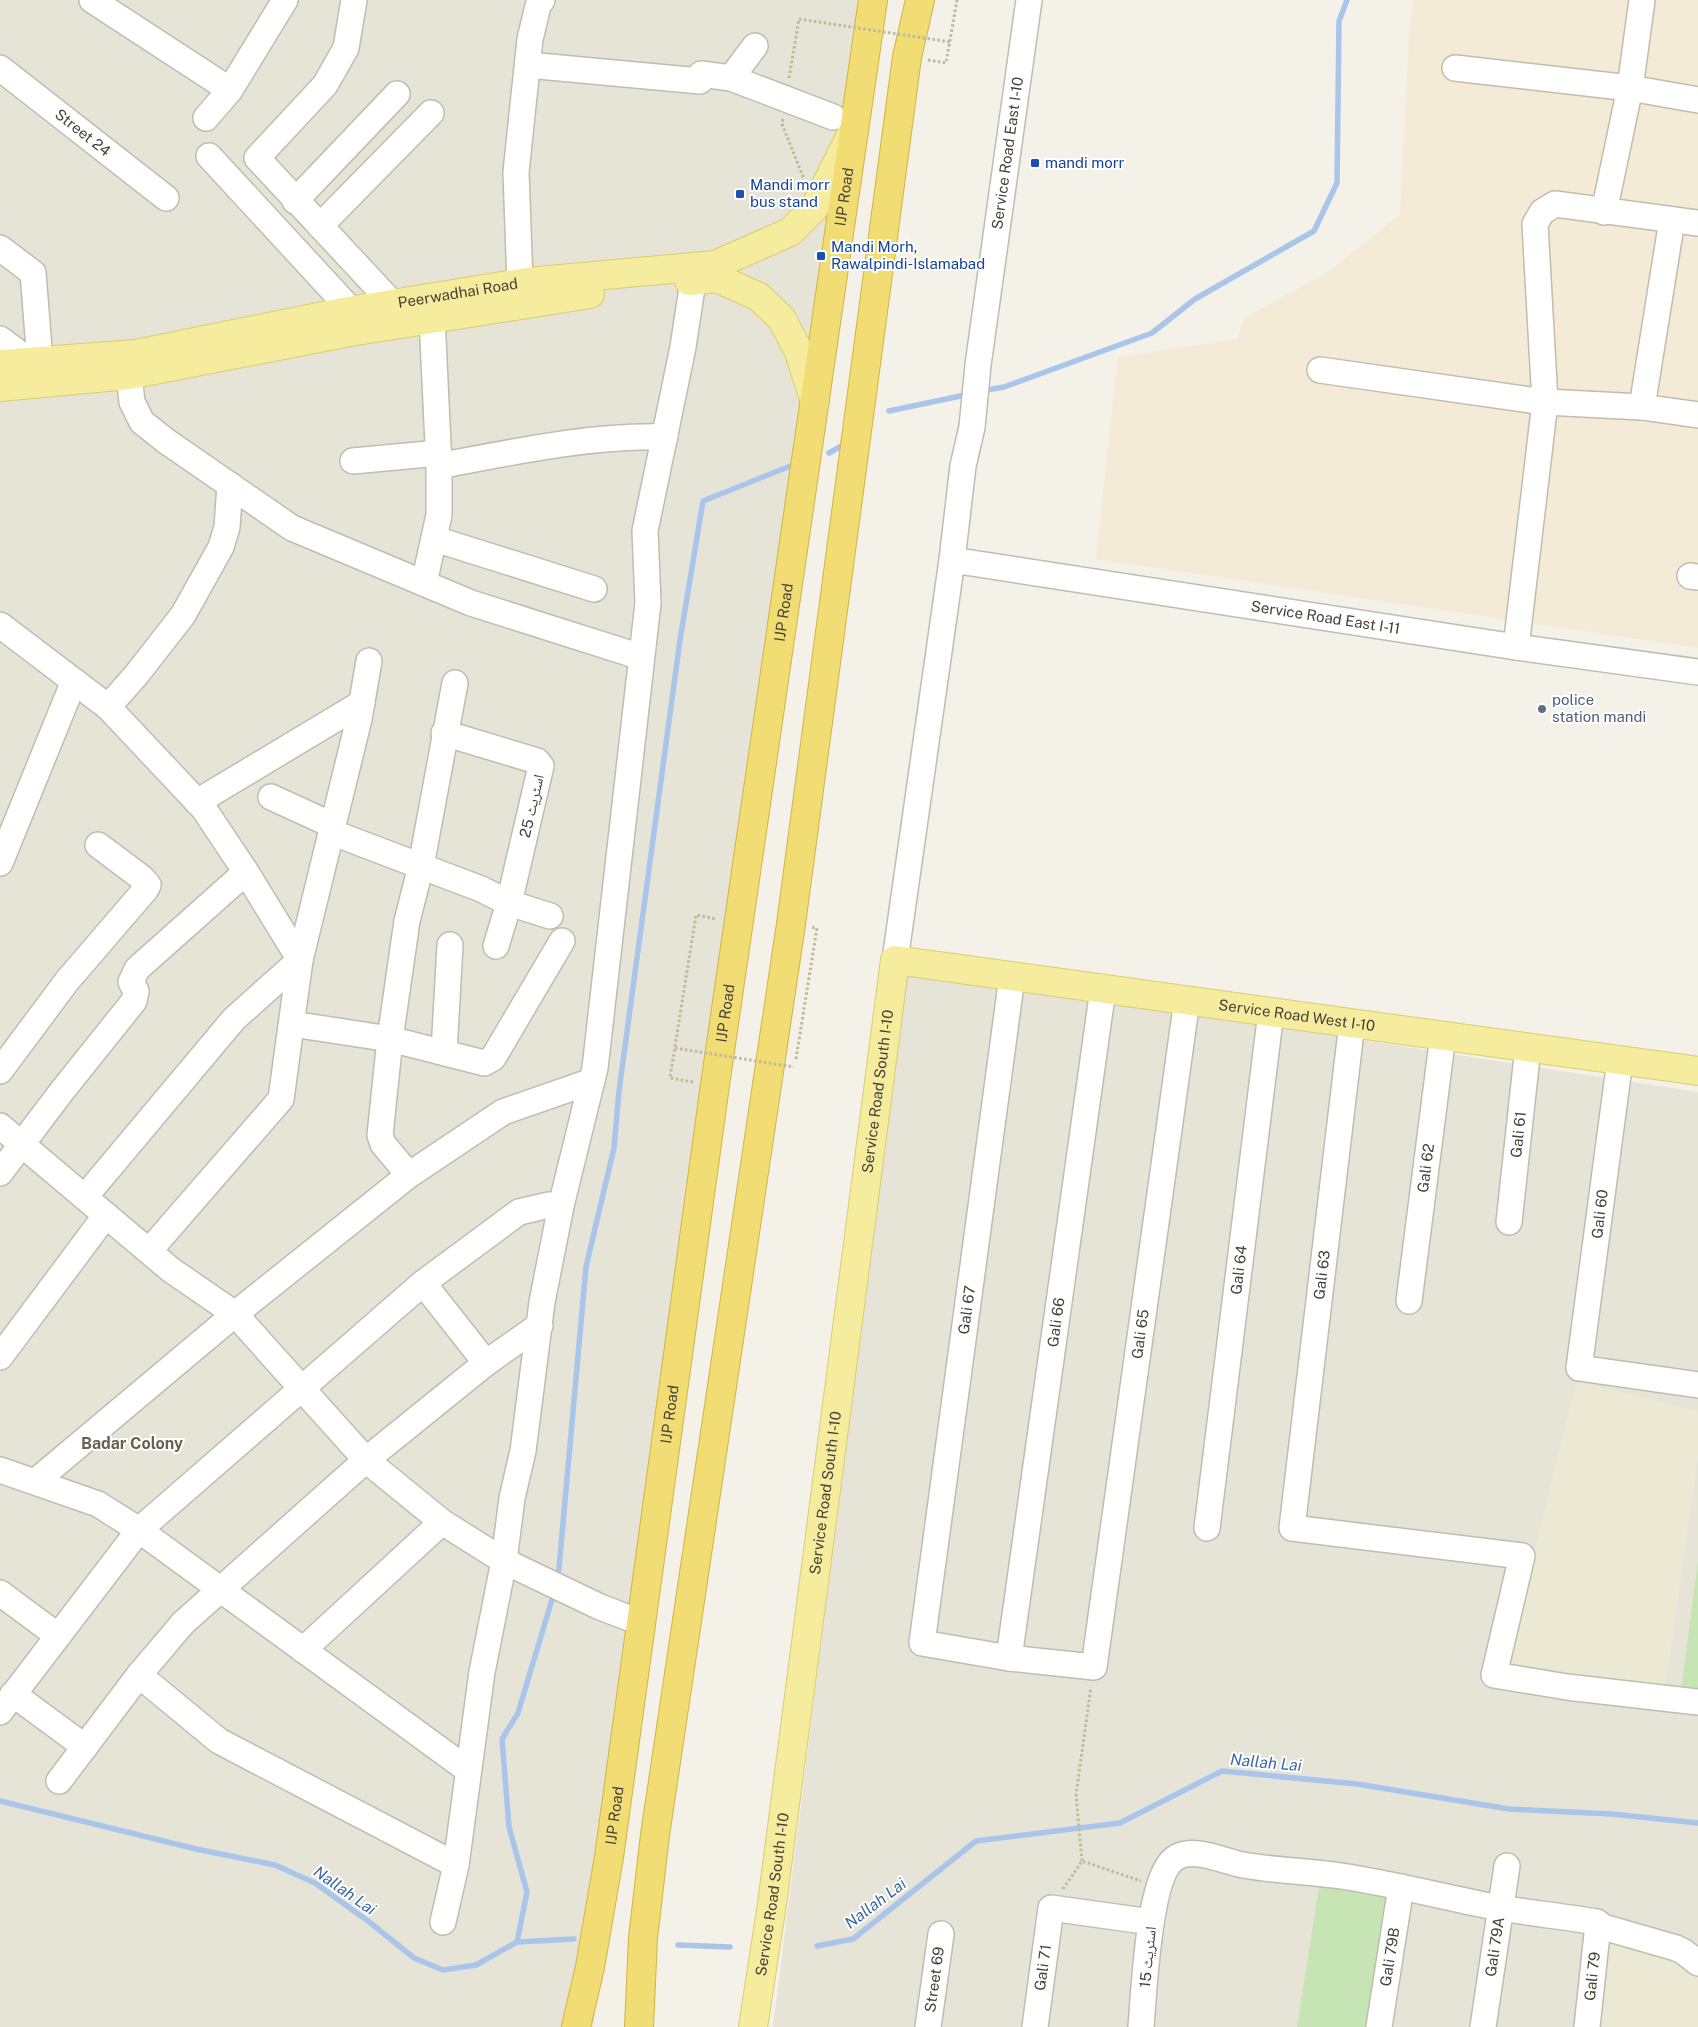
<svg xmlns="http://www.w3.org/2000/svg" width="1698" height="2027" viewBox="0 0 1698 2027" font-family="'Public Sans','Noto Naskh Arabic',sans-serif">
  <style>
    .residential { fill: #e6e4d7 }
    .commercial { fill: #f3ebd5 }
    .education { fill: #ebe8d3 }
    .green { fill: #c6e4b4 }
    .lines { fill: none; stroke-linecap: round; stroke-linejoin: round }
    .stream { stroke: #a9c5ea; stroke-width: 5.5 }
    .minor-casing { stroke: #c0bdae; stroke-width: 28 }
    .major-casing { stroke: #dacc6f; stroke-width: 30 }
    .highway-casing { stroke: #d1b444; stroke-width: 30 }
    .path { stroke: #beb89e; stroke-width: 3; stroke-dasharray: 2.5 2.5; stroke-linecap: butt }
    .minor { stroke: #fff; stroke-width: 25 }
    .major { stroke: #f6ec9e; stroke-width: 28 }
    .highway { stroke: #f2dd74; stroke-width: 28 }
    .path-bridge { stroke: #beb89e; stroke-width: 3; stroke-dasharray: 2.5 2.5; stroke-linecap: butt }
    .transit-dot { fill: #1a4fb4; stroke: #fff; stroke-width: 2 }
    .service-dot { fill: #5c6f8a; stroke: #fff; stroke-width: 2 }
    .labels { text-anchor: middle; stroke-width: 4; stroke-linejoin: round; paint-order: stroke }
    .street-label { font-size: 15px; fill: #454237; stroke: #fff }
    .transit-label { font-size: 15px; fill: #164399; stroke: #fff; text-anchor: start }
    .service-label { font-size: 15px; fill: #4e5e75; stroke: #fff; text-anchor: start }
    .neighbourhood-label { font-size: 16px; font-weight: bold; fill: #67624f; stroke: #fff }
    .water-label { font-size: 16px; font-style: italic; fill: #3967a9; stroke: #fff }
  </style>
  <rect width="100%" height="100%" fill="#f3f1e8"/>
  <g class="residential">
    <path d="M0,0H867L593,2027H0Z"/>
    <path d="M906,970L1698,1092V2027H773Z"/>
  </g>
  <path class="commercial" d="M1413,0H1698V648L1096,559L1118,357L1238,339L1243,319L1328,272L1400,215L1409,40Z"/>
  <g class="education">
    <path d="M1577,1381L1698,1411V1457L1665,1689L1506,1662Z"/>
    <path d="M1607,1936L1686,1967L1698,1978V2027H1593Z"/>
  </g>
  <g class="green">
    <path d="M1698,1560V1693L1681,1691Z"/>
    <path d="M1320,1881L1391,1892L1370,2027H1297Z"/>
  </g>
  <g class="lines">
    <g class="stream">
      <path d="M981,391L1004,387L1152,333L1195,299L1314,231L1337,183L1339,21L1347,0"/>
      <path d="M889,411L970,394"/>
      <path d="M829,453L845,444"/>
      <path d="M558,1579L586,1267L614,1148L619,1091L680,640L703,501L798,463"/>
      <path d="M0,1801L196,1849L275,1865L315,1883L368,1921L414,1958L443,1970L476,1965L517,1942L574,1939"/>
      <path d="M517,1942L527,1892L509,1827L502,1739L518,1713L554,1593"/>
      <path d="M678,1945L730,1947"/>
      <path d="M817,1946L853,1939L976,1841L1120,1823L1222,1771L1357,1784L1509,1809L1612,1814L1698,1823"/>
    </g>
    <g class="minor-casing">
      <g id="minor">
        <path d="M92,0L230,90"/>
        <path d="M354,0L346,48L325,85L257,158L393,304"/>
        <path d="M528,65L700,81"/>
        <path id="s1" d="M0,68L166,198"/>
        <path d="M1455,68L1630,88L1698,100"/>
        <path d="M701,74L731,78L833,117"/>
        <path d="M731,78L755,46"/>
        <path d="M206,118L230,90L285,0"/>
        <path d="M209,156L351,310"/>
        <path d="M295,201L397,94"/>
        <path d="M1604,212L1630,88L1642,0"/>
        <path d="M320,226L431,113"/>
        <path d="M0,248L33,273L40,361"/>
        <path d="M520,284L516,172L530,39L538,6L542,0"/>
        <path d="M0,339L31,362"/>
        <path d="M1320,370L1545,402L1642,407L1698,415"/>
        <path d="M129,375L132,402L142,422L166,441L292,528L471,603L641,657"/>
        <path d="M1642,407L1672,220"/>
        <path d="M353,461L439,453"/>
        <path d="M439,466C513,452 590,435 665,437"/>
        <path d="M435,539L594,589"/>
        <path id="s2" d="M952,560L1516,647L1698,672"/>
        <path d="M1690,576L1698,577"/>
        <path d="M424,583L439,515V466L432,318"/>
        <path d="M0,625L108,707L204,809L246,872L300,960L281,1099L149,1251"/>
        <path d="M1516,647L1545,402L1535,224L1542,212L1555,204L1698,223"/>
        <path d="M108,707L137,674L183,615L221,547L227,527L230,485"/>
        <path d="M444,733L537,761L541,766L509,903L496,946"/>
        <path d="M271,797L332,825"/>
        <path d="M197,802L362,703"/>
        <path d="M331,832L481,889L509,903L550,916"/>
        <path d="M0,863L74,681"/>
        <path id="s3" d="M895,960L952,560L963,466L972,427L978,365L1029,0"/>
        <path id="s4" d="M1012,977L922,1643L1009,1658L1094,1667L1187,1000"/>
        <path d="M1352,1023L1292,1528L1522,1556L1494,1675L1567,1687L1698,1702"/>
        <path d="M292,1024L390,1039L484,1063L493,1058L562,941"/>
        <path d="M444,1052L450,945"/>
        <path d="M1620,1060L1579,1368L1698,1385"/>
        <path d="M0,1071L67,981L146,889L148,885L142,878L98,845"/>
        <path d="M0,1126L171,1270L235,1314L366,1460L442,1522L504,1561L600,1607L642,1623"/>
        <path d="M0,1173L62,1091L134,1001L136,991L131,982L137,969L246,872"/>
        <path d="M409,1175L383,1144L380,1135L390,1039L407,921L421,866L455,683"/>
        <path d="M94,1186L234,1019L300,960L359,719L369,661"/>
        <path id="s5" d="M1509,1222L1528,1047"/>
        <path d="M423,1283L486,1363"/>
        <path id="s6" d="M1409,1301L1443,1035"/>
        <path d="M0,1357L106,1215"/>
        <path d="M0,1470L98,1504L139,1530L468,1770"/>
        <path d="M36,1481L235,1314L409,1175L503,1112L592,1081"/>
        <path id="s7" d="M1207,1528L1271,1012"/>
        <path d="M0,1593L58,1636"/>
        <path d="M303,1650L442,1522"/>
        <path id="s8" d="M1009,1658L1103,989"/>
        <path d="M139,1675L219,1741L456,1865"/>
        <path d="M13,1694L85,1747"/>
        <path d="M0,1712L139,1530L423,1283L519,1212L549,1205L561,1206"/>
        <path d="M59,1781L139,1675L183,1623L366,1460L486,1363L540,1325"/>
        <path d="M443,1922L456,1865L482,1672L504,1561L512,1498L523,1451L542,1302L561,1206L595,1068L648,603L645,531L683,347L693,281"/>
        <path id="s9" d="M928,2027L941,1934"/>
        <path id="s10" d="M1035,2027L1051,1908L1151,1922"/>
        <path d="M1141,2027C1144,1994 1148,1872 1177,1857C1196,1847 1225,1862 1243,1865C1276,1871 1309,1871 1341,1876C1395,1884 1447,1898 1500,1908C1532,1913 1565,1917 1597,1922L1603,1927L1676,1948L1684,1952L1698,1963"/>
        <path id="s11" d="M1379,2027L1401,1887"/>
        <path id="s12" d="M1483,2027L1507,1866"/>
        <path id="s13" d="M1587,2027L1597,1934L1603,1927"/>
      </g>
    </g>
    <g class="major-casing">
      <g id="major">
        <path d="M689,281L717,278L759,297L782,319L799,352L815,402"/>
        <path id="s14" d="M0,364L136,354L343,312L527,282L715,265L790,232L815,207L851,135"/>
        <path d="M0,387L129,375L350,332L590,294"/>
        <path id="s15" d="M753,2027L772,1904L895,960L1698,1071"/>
      </g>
    </g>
    <g class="highway-casing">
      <g id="highway">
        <path id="s16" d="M576,2027L590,1967L609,1857L715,1085L873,0"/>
        <path d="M639,2027L643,1938L655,1835L791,924L907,57L920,0"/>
      </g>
    </g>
    <g class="path">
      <path d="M928,60L946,63L957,0"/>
      <path d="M789,78L799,19"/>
      <path d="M783,119L782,124L804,179"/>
      <path d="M796,1059L817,928L811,927"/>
      <path d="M693,1082L670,1078L696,915L716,919"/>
      <path d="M1082,1861L1076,1795L1091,1687"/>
      <path d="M1063,1889L1082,1861L1141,1881"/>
    </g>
    <use href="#minor" class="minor"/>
    <use href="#major" class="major"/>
    <use href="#highway" class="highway"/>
    <g class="path-bridge">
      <path d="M799,19L950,42"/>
      <path d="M675,1048L794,1067"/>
    </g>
  </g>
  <g class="transit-dot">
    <rect x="1030" y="158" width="10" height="10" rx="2.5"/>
    <rect x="735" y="189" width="10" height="10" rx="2.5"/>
    <rect x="816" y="251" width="10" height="10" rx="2.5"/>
  </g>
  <circle class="service-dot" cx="1542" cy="709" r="5"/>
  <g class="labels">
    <g class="street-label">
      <text dy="5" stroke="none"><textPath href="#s1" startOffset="105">Street 24</textPath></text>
      <text dy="5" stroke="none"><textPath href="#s3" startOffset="815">Service Road East I-10</textPath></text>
      <text dy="5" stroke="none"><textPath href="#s16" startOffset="1850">IJP Road</textPath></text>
      <text dy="5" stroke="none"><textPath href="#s14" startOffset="464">Peerwadhai Road</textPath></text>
      <text dy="5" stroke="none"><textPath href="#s16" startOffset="1430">IJP Road</textPath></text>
      <text dy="5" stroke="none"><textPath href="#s2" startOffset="378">Service Road East I-11</textPath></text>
      <text transform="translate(532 806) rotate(-77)" y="5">اسٹریٹ 25</text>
      <text dy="5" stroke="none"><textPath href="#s16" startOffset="1025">IJP Road</textPath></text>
      <text dy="5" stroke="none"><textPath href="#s15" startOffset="1482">Service Road West I-10</textPath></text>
      <text dy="5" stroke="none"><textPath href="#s15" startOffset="944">Service Road South I-10</textPath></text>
      <text dy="5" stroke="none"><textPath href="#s5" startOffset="88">Gali 61</textPath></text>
      <text dy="5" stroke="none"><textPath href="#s6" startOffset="134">Gali 62</textPath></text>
      <text transform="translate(1600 1214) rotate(-83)" y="5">Gali 60</text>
      <text dy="5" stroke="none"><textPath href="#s7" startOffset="260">Gali 64</textPath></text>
      <text transform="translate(1322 1275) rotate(-83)" y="5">Gali 63</text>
      <text transform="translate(967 1310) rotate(-82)" y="5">Gali 67</text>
      <text dy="5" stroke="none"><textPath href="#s8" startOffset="339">Gali 66</textPath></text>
      <text dy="5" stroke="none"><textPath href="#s4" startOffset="1182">Gali 65</textPath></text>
      <text dy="5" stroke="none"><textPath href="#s16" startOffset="620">IJP Road</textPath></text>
      <text dy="5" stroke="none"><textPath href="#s15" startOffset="539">Service Road South I-10</textPath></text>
      <text dy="5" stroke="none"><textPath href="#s16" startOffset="215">IJP Road</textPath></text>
      <text dy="5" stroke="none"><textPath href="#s15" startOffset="134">Service Road South I-10</textPath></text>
      <text dy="5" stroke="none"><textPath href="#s12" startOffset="81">Gali 79A</textPath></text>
      <text transform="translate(1148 1957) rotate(-84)" y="5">اسٹریٹ 15</text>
      <text dy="5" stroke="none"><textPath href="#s11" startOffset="71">Gali 79B</textPath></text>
      <text dy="5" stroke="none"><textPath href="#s10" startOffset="60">Gali 71</textPath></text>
      <text dy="5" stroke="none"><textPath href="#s13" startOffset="51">Gali 79</textPath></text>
      <text dy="5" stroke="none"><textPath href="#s9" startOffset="48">Street 69</textPath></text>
    </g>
    <g class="transit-label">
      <text x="1045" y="168">mandi morr</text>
      <text x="750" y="190">Mandi morr<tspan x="750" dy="17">bus stand</tspan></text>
      <text x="831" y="252">Mandi Morh,<tspan x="831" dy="17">Rawalpindi-Islamabad</tspan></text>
    </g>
    <g class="service-label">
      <text x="1552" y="705">police<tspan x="1552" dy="17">station mandi</tspan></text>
    </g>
    <g class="neighbourhood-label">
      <text x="132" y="1449">Badar Colony</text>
    </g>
    <g class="water-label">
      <text transform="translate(1266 1762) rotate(5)" y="6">Nallah Lai</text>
      <text transform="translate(345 1890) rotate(35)" y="6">Nallah Lai</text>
      <text transform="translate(875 1903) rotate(-37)" y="6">Nallah Lai</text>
    </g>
  </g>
</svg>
